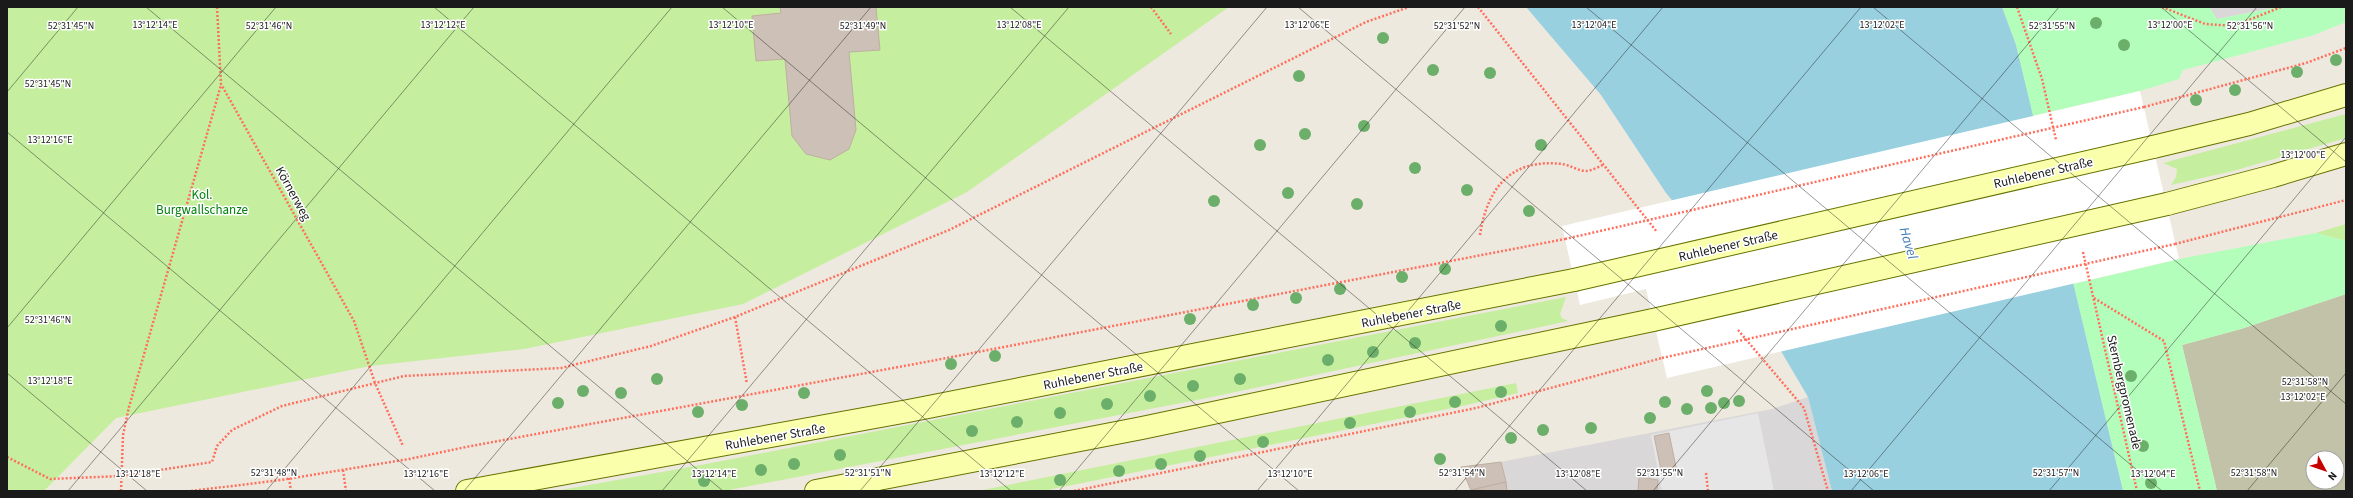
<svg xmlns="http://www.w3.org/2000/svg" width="2353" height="498" viewBox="0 0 2353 498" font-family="'Source Sans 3',sans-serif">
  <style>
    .residential { fill: #d9d7d7 }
    .construction { fill: #c2c2a9; fill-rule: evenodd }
    .grass { fill: #c5ee9e }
    .park { fill: #b4febb }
    .parking { fill: #e6e6e6 }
    .water { fill: #99d0e0 }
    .pier { fill: #fff }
    .building { fill: #cdc1b7; stroke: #c0aea0 }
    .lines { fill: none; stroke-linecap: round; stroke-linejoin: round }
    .secondary-casing { stroke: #667300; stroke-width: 24 }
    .path { stroke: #ff6f5e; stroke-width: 2.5; stroke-dasharray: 2 2; stroke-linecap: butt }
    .secondary { stroke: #faffab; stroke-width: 22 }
    .secondary-bridge-casing { stroke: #667300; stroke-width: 24; stroke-linecap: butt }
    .path-bridge { stroke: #ff6f5e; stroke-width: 2.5; stroke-dasharray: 2 2; stroke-linecap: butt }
    .secondary-bridge { stroke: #faffab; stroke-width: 22 }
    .tree { fill: #6caf6a }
    .ticks { fill: none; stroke: #1a1a1a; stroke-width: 1; stroke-opacity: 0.45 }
    .labels { text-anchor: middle; stroke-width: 3; stroke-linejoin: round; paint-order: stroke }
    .street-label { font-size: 13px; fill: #1a1a1a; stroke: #fff }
    .park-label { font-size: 13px; fill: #01800c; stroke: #fff }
    .water-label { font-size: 14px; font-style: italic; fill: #3f78b2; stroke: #fff }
    .ticks-label { font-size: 10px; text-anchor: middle; fill: #1a1a1a; stroke: #fff; stroke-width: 3; stroke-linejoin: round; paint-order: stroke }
  </style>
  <rect width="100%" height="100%" fill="#eee9de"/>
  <g class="residential">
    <path d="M2200,7H2279L2217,19Z"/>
    <path d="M1808,397L1832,491H1467L1470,490L1461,467L1501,462L1772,409Z"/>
  </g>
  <path class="construction" d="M2346,294V491H2217L2182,345L2241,329ZM2313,458H2337V482H2313Z"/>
  <g class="grass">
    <path d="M7,7H1229L967,192L743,304L524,349L370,366L116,418L44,491H7Z"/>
    <path d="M2346,114V138L2233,171L2171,185L2176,177L2177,169L2163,163Z"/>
    <path d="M2346,224V241L2316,233Z"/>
    <path d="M1566,297L1560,314L1562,318L1568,321L1207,398L724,491H555L701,465Z"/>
    <path d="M1516,383L1518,393L1462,406L1043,491H978Z"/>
  </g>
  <g class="park">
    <path d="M2002,7H2200L2210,8L2217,19L2279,7H2346V22L2314,35L2183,70L2179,79L2140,91L2032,116L2016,45Z"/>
    <path d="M2316,233L2346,241V294L2241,329L2182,345L2217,491H2123L2073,284L2179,259Z"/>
  </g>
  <path class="parking" d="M1758,413L1774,491H1662L1651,435Z"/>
  <path class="water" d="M1526,7H2002L2016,45L2123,491H1832L1808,397L1738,278L1666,193L1601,95Z"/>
  <path class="pier" d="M2140,91L2179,259L1667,378L1646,289L1580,305L1562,226Z"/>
  <g class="building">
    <path d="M780,7H876L880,50L849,52L856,130L849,149L830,160L806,154L792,136L785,59L756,61L752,16L781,13Z"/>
    <path d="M1669,433L1677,472L1662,475L1654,436Z"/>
    <path d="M1501,462L1506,482L1471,490L1461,467Z"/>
    <path d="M1639,477L1658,480L1657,491H1638Z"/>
    <path d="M1506,482L1507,491L1471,490Z"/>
  </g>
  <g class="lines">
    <g class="secondary-casing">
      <g id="secondary">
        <path d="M2153,147L2249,124L2346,95"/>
        <path d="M2167,204L2273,176L2346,154"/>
        <path d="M467,491L908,411L1574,280"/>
        <path d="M816,491L1142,428L1653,320"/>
      </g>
    </g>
    <g class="path">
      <path d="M217,7L221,84L354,321L375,383L403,446"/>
      <path d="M1151,7L1171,34"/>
      <path d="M1478,7L1657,232"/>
      <path d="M2017,7L2042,79L2056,140"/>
      <path d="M2162,7L2205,24L2234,26L2281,7"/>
      <path d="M2144,107L2306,63L2346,48"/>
      <path d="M1480,235C1487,188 1511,158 1562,164C1570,165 1578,171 1586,171C1591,171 1598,167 1603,165"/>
      <path d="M2175,244L2346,200"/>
      <path d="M2083,252L2137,491"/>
      <path d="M2094,298L2164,341L2200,491"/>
      <path d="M735,317L747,384"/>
      <path d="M1738,330L1804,408L1828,491"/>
      <path d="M7,457L50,479L121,476L212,462L217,446L232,430L282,406L404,376L561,368L651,346L735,317L949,230L1366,22L1409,7"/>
      <path d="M343,470L346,491"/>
      <path d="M1706,473L1708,491"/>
      <path d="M289,478L291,491"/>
      <path d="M121,491L123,435L129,407L221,85"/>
      <path d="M191,491L281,480L409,459L466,447L931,361L1565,239"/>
      <path d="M1074,491L1476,408L1662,358"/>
    </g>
    <use href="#secondary" class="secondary"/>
    <g class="secondary-bridge-casing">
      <g id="secondary-bridge">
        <path d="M1574,280L2153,147"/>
        <path d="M1653,320L2167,204"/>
      </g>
    </g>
    <g class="path-bridge">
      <path d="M1565,239L2144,107"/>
      <path d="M1662,358L2175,244"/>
    </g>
    <use href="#secondary-bridge" class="secondary-bridge"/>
  </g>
  <g class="tree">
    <circle cx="2096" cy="23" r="6"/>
    <circle cx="1383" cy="38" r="6"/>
    <circle cx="2124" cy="45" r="6"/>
    <circle cx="2336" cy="60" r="6"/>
    <circle cx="1433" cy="70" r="6"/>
    <circle cx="2297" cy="72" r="6"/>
    <circle cx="1490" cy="73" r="6"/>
    <circle cx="1299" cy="76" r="6"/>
    <circle cx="2235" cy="90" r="6"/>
    <circle cx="2196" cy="100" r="6"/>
    <circle cx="1364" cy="126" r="6"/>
    <circle cx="1305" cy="134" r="6"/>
    <circle cx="1260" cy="145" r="6"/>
    <circle cx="1541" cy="145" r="6"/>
    <circle cx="1415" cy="168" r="6"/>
    <circle cx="1467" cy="190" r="6"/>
    <circle cx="1288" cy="193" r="6"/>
    <circle cx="1214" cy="201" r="6"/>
    <circle cx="1357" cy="204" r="6"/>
    <circle cx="1529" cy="211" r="6"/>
    <circle cx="1445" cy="269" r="6"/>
    <circle cx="1402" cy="277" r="6"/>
    <circle cx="1340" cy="289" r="6"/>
    <circle cx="1296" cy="298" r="6"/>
    <circle cx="1253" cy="305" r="6"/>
    <circle cx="1190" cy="319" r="6"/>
    <circle cx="1501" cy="326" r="6"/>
    <circle cx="1415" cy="343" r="6"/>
    <circle cx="1373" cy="352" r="6"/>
    <circle cx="995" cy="356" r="6"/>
    <circle cx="1328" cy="360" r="6"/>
    <circle cx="951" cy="364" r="6"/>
    <circle cx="2131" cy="376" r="6"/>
    <circle cx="657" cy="379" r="6"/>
    <circle cx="1240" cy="379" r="6"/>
    <circle cx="1193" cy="386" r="6"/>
    <circle cx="583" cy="391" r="6"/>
    <circle cx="1707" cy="391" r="6"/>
    <circle cx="1501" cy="392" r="6"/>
    <circle cx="621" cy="393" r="6"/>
    <circle cx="804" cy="393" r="6"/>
    <circle cx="1150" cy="396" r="6"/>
    <circle cx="1739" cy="401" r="6"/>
    <circle cx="1455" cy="402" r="6"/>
    <circle cx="1665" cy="402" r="6"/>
    <circle cx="558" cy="403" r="6"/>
    <circle cx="1724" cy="403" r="6"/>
    <circle cx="1107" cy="404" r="6"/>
    <circle cx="742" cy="405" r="6"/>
    <circle cx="1711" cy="408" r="6"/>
    <circle cx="1687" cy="409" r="6"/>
    <circle cx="698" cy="412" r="6"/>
    <circle cx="1410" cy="412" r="6"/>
    <circle cx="1060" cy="413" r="6"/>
    <circle cx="1650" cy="418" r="6"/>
    <circle cx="1017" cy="422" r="6"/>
    <circle cx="1350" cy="423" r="6"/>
    <circle cx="1591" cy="428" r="6"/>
    <circle cx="1543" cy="430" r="6"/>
    <circle cx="972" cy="431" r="6"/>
    <circle cx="1511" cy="438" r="6"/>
    <circle cx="1263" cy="442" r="6"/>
    <circle cx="2143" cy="446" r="6"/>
    <circle cx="840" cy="455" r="6"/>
    <circle cx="1200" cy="456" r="6"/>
    <circle cx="1440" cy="459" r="6"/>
    <circle cx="794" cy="464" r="6"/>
    <circle cx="1161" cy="464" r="6"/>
    <circle cx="761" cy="470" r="6"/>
    <circle cx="1119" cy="471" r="6"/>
    <circle cx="1060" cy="480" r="6"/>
    <circle cx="704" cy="481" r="6"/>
    <circle cx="2151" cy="483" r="6"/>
  </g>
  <path class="ticks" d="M146,7L723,491M434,7L1011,491M722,7L1299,491M1010,7L1587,491M1298,7L1874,491M1586,7L2162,491M1873,7L2346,404M2161,7L2346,162M7,92L78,7M7,132L435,491M7,328L276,7M7,373L147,491M68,491L474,7M266,491L672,7M464,491L871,7M662,491L1069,7M860,491L1267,7M1059,491L1465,7M1257,491L1663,7M1455,491L1861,7M1653,491L2059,7M1851,491L2257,7M2049,491L2346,137M2247,491L2346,373"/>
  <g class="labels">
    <g class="street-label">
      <text transform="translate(2043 172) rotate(-13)" y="5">Ruhlebener Straße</text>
      <text transform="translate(294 193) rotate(61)" y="5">Körnerweg</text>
      <text transform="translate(1728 245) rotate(-13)" y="5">Ruhlebener Straße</text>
      <text transform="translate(1411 313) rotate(-11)" y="5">Ruhlebener Straße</text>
      <text transform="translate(1093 375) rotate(-11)" y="5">Ruhlebener Straße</text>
      <text transform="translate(2125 392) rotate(77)" y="5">Sternbergpromenade</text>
      <text transform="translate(775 436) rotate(-10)" y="5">Ruhlebener Straße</text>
    </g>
    <g class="park-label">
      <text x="202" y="199">Kol.<tspan x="202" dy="15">Burgwallschanze</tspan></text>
    </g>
    <g class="water-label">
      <text transform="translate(1909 243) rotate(73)" y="5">Havel</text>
    </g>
  </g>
  <g class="ticks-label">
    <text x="155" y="28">13°12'14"E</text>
    <text x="443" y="28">13°12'12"E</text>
    <text x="731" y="28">13°12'10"E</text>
    <text x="1307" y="28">13°12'06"E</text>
    <text x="1594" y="28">13°12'04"E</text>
    <text x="1882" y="28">13°12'02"E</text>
    <text x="2170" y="28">13°12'00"E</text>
    <text x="1019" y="28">13°12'08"E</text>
    <text x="71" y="29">52°31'45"N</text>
    <text x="269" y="29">52°31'46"N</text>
    <text x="863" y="29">52°31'49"N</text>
    <text x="1457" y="29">52°31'52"N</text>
    <text x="2052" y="29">52°31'55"N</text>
    <text x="2250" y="29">52°31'56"N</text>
    <text x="48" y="87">52°31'45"N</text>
    <text x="50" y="143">13°12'16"E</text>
    <text x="2303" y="158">13°12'00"E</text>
    <text x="48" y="323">52°31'46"N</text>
    <text x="50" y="384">13°12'18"E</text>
    <text x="2305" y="385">52°31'58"N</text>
    <text x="2303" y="400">13°12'02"E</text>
    <text x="274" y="476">52°31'48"N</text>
    <text x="868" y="476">52°31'51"N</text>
    <text x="1462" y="476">52°31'54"N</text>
    <text x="1660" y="476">52°31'55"N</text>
    <text x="2056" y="476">52°31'57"N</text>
    <text x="2254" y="476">52°31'58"N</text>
    <text x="138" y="477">13°12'18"E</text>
    <text x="426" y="477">13°12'16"E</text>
    <text x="714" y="477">13°12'14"E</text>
    <text x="1002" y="477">13°12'12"E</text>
    <text x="1290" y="477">13°12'10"E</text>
    <text x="1578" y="477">13°12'08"E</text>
    <text x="1866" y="477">13°12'06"E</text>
    <text x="2153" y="477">13°12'04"E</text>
  </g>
  <rect width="2353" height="498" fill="none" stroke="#1a1a1a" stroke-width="16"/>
  <g transform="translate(2325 470) rotate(130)"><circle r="19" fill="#ffffff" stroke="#a3a3a3"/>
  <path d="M0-3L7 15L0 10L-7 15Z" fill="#c50100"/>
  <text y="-6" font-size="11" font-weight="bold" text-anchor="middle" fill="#1a1a1a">N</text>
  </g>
</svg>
